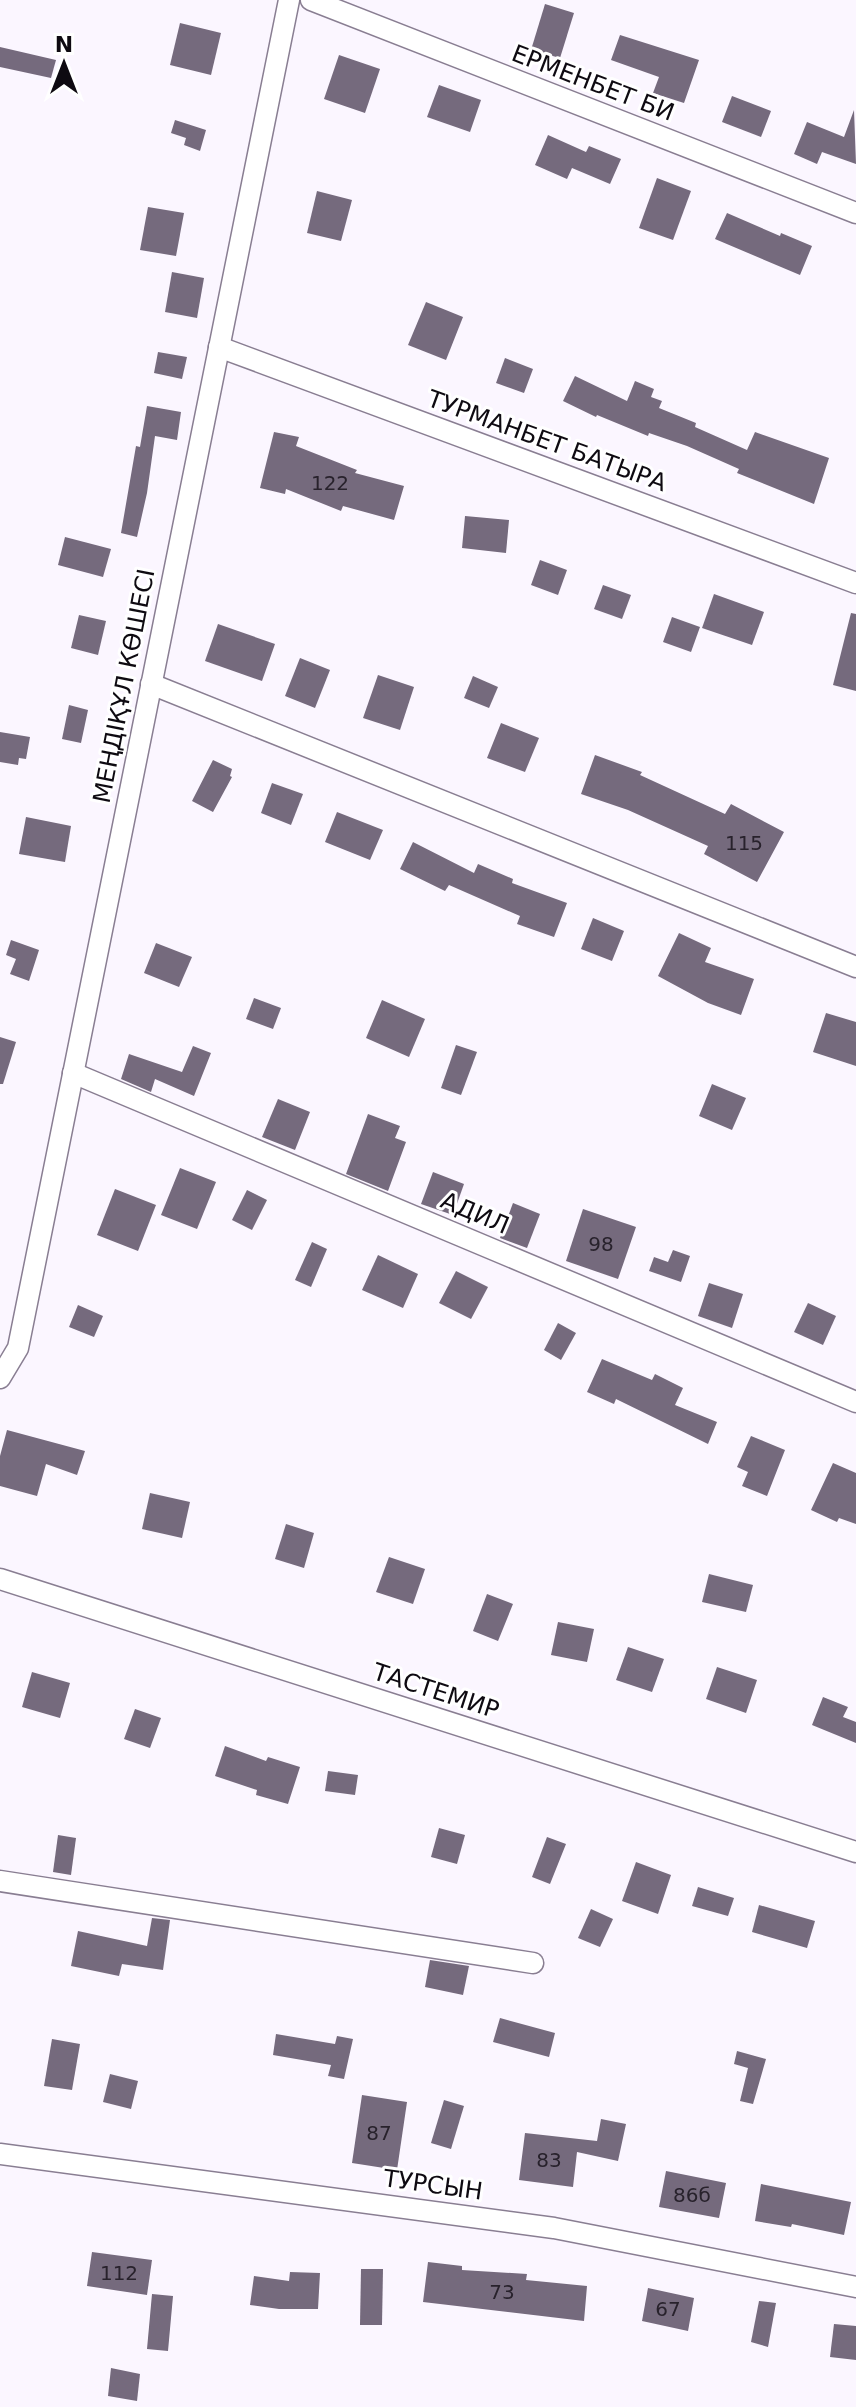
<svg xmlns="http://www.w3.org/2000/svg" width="856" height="2407" viewBox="0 0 856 2407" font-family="'DejaVu Sans',sans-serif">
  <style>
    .building { fill: #756a7d }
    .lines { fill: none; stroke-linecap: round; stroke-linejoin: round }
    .street-casing { stroke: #897e92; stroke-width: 23 }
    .street { stroke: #fff; stroke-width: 20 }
    .labels { text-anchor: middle; stroke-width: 6; stroke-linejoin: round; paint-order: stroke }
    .number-label { font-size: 20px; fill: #28222c }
    .street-label { font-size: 24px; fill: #0e0a11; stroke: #fff }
  </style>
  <rect width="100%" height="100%" fill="#fbf6ff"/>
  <g class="building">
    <path d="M545,4L574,13L560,58L531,50Z"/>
    <path d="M180,23L221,33L211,75L170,65Z"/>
    <path d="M620,35L699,60L684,103L653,93L659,77L611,60Z"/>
    <path d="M0,47L56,60L51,78L0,67Z"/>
    <path d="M339,55L380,69L365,113L324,99Z"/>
    <path d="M439,85L481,100L470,132L427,117Z"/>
    <path d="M732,96L771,111L761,137L722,122Z"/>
    <path d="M854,110L856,164L822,152L817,164L794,154L807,122L844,137Z"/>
    <path d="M175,120L206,130L200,151L184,145L186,138L171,133Z"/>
    <path d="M548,135L586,152L589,146L621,159L610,184L572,168L567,179L535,165Z"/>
    <path d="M657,178L691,191L673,240L639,228Z"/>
    <path d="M317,191L352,200L341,241L307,233Z"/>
    <path d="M148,207L184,213L176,256L140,250Z"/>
    <path d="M727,213L780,236L781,233L812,246L800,275L715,239Z"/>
    <path d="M172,272L204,278L197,318L165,312Z"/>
    <path d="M426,302L463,317L446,360L408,345Z"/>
    <path d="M158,352L187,357L182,379L154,373Z"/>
    <path d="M505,358L533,369L524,393L496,383Z"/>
    <path d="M575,376L627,401L635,381L654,389L651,397L662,401L659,408L696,423L695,427L747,450L755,432L829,458L814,504L737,473L739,469L687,446L649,433L648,436L597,415L596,417L563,401Z"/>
    <path d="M147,406L181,412L177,440L155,436L147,493L137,537L121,533L136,446L140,447Z"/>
    <path d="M274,432L299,437L296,446L357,470L355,473L404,486L394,520L343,506L341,511L286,489L285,494L260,488Z"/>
    <path d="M465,516L509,520L506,553L462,548Z"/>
    <path d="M65,537L111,549L103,577L58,565Z"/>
    <path d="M540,560L567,570L558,595L531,585Z"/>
    <path d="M603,585L631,595L622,619L594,609Z"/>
    <path d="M714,594L764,612L752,645L702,628Z"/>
    <path d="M851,613L856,614V691L833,685Z"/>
    <path d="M79,615L106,621L98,655L71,648Z"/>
    <path d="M672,617L700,627L691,652L663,642Z"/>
    <path d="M218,624L275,644L262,681L205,661Z"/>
    <path d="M300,658L330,670L315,708L285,696Z"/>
    <path d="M378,675L414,687L400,730L363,718Z"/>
    <path d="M473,676L498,687L489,708L464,698Z"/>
    <path d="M69,705L88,710L81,743L62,739Z"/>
    <path d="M501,723L539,738L525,772L487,758Z"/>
    <path d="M0,732L30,737L26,759L19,758L18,765L0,762Z"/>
    <path d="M595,755L642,772L640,775L725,814L731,804L784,832L757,882L704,854L708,846L628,810L581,794Z"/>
    <path d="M213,760L232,769L230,776L232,777L213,812L192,801Z"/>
    <path d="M272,783L303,794L291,825L261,813Z"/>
    <path d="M337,812L383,830L370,860L325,842Z"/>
    <path d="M26,817L71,826L65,862L19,854Z"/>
    <path d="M413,842L474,873L478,864L513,879L512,883L567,903L554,937L517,924L520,916L449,885L445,891L400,869Z"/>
    <path d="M593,918L624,931L612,961L581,949Z"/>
    <path d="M679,933L711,948L705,962L754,979L741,1015L708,1003L658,976Z"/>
    <path d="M11,940L39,950L29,981L10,974L16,959L6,955Z"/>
    <path d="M156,943L192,957L179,987L144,973Z"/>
    <path d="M254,998L281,1008L273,1029L246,1019Z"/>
    <path d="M382,1000L425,1019L409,1057L366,1038Z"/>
    <path d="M826,1013L856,1022V1066L813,1052Z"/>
    <path d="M0,1037L16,1042L3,1084H0Z"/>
    <path d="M456,1045L477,1052L461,1095L441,1088Z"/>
    <path d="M193,1046L211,1053L194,1096L155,1079L151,1092L121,1079L129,1054L182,1072Z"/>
    <path d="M712,1084L746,1098L732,1130L699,1116Z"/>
    <path d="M278,1099L310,1112L295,1150L262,1137Z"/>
    <path d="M368,1114L400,1126L395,1138L406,1142L388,1191L346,1174Z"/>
    <path d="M180,1168L216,1182L197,1229L161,1215Z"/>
    <path d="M433,1172L464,1184L453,1215L421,1204Z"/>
    <path d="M115,1189L156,1205L138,1251L97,1235Z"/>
    <path d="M247,1190L267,1200L252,1230L232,1220Z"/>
    <path d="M513,1203L540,1214L527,1248L500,1238Z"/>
    <path d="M583,1209L636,1227L618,1279L566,1261Z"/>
    <path d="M312,1242L327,1249L311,1287L295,1280Z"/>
    <path d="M673,1250L690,1256L681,1282L649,1271L654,1257L668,1262Z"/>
    <path d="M378,1255L418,1274L403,1308L362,1290Z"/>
    <path d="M456,1271L488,1287L471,1319L439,1303Z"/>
    <path d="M709,1283L743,1294L732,1328L698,1316Z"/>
    <path d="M808,1303L836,1316L823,1345L794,1332Z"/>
    <path d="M78,1305L103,1316L94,1337L69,1327Z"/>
    <path d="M558,1323L576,1333L561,1360L544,1350Z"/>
    <path d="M602,1359L652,1380L655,1374L683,1388L675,1405L717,1422L708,1444L616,1399L614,1404L587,1392Z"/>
    <path d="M7,1430L85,1451L77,1475L46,1464L37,1496L0,1486V1456Z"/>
    <path d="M751,1436L785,1450L767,1496L742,1486L748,1472L737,1467Z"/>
    <path d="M833,1463L856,1473V1524L839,1518L837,1522L811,1510Z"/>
    <path d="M150,1493L190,1502L182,1538L142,1529Z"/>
    <path d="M286,1524L314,1533L304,1568L275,1559Z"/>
    <path d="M389,1557L425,1569L413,1604L376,1592Z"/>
    <path d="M709,1574L753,1585L746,1612L702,1602Z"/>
    <path d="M487,1594L513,1604L498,1641L473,1631Z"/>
    <path d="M558,1622L594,1629L587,1662L551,1655Z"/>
    <path d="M628,1647L664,1659L652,1692L616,1680Z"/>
    <path d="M717,1667L757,1680L746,1713L706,1699Z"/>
    <path d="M32,1672L70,1683L60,1718L22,1707Z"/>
    <path d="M823,1697L848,1707L843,1717L856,1722V1743L812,1725Z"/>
    <path d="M135,1709L161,1718L150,1748L124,1739Z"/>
    <path d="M225,1746L266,1761L268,1757L300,1767L288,1804L256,1795L257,1790L215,1776Z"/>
    <path d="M328,1771L358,1775L355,1795L325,1791Z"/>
    <path d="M439,1828L465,1835L457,1864L431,1857Z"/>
    <path d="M58,1835L76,1838L71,1875L53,1872Z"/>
    <path d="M547,1837L566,1844L550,1884L532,1877Z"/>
    <path d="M636,1862L671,1875L658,1914L622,1901Z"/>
    <path d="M698,1887L734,1898L728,1916L692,1906Z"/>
    <path d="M759,1905L815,1921L807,1948L752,1932Z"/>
    <path d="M591,1909L613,1919L600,1947L578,1938Z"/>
    <path d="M152,1918L170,1920L163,1970L122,1964L119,1976L71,1966L78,1931L147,1946Z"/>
    <path d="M430,1960L469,1966L463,1995L425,1987Z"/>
    <path d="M500,2018L555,2033L549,2057L493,2042Z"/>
    <path d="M276,2034L335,2044L337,2036L353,2039L344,2079L328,2076L331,2065L273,2055Z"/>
    <path d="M52,2039L80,2044L72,2090L44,2086Z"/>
    <path d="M737,2051L766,2059L753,2104L740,2101L748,2068L734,2064Z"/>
    <path d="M110,2074L138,2081L131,2109L103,2102Z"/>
    <path d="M362,2095L407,2102L397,2170L352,2163Z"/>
    <path d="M444,2100L464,2106L451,2149L431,2143Z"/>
    <path d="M601,2119L626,2124L618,2161L577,2152L573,2187L519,2180L525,2133L597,2141Z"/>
    <path d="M666,2171L726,2183L719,2218L659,2207Z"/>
    <path d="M761,2184L851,2202L844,2235L792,2224L791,2227L755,2221Z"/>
    <path d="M92,2252L152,2260L147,2295L87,2286Z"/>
    <path d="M428,2262L462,2266V2270L527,2274L526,2280L587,2286L584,2321L423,2302Z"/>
    <path d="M361,2269H383L382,2325H360Z"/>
    <path d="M290,2272L320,2273L318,2309H279L250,2305L254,2276L289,2281Z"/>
    <path d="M648,2288L694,2298L688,2331L642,2321Z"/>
    <path d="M152,2294L173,2296L168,2351L147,2349Z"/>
    <path d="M759,2301L776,2303L768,2347L751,2342Z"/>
    <path d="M834,2324L856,2326V2360L830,2357Z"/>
    <path d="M111,2368L140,2374L137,2401L108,2396Z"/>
  </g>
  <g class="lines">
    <g class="street-casing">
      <g id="street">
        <path d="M311,0L856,213"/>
        <path d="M219,347L856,583"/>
        <path d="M151,684L856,967"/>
        <path d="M73,1073L856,1402"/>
        <path d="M0,1378L18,1348L289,0"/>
        <path d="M0,1579L856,1852"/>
        <path d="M0,1881L533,1963"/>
        <path d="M0,2154L554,2228L856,2287"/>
      </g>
    </g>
    <use href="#street" class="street"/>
  </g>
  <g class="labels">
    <g class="number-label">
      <text x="330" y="490">122</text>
      <text x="744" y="850">115</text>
      <text x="601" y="1251">98</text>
      <text x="379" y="2140">87</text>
      <text x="549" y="2167">83</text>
      <text x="692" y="2202">86б</text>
      <text x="119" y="2280">112</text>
      <text x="502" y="2299">73</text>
      <text x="668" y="2316">67</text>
    </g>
    <g class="street-label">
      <text transform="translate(593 83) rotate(21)" y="8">ЕРМЕНБЕТ БИ</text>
      <text transform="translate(547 441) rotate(20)" y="8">ТУРМАНБЕТ БАТЫРА</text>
      <text transform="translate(124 686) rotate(-79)" y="8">МЕҢДІҚҰЛ КӨШЕСІ</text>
      <text transform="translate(475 1213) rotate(23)" y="8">АДИЛ</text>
      <text transform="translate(436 1691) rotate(18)" y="8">ТАСТЕМИР</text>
      <text transform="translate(433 2185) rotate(8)" y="8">ТУРСЫН</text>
    </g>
  </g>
  <g transform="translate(64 64)" stroke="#ffffff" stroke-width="6" paint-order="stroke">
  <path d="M0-6L14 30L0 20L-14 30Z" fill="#0e0a11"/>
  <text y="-12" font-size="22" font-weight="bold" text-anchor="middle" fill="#0e0a11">N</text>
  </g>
</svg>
